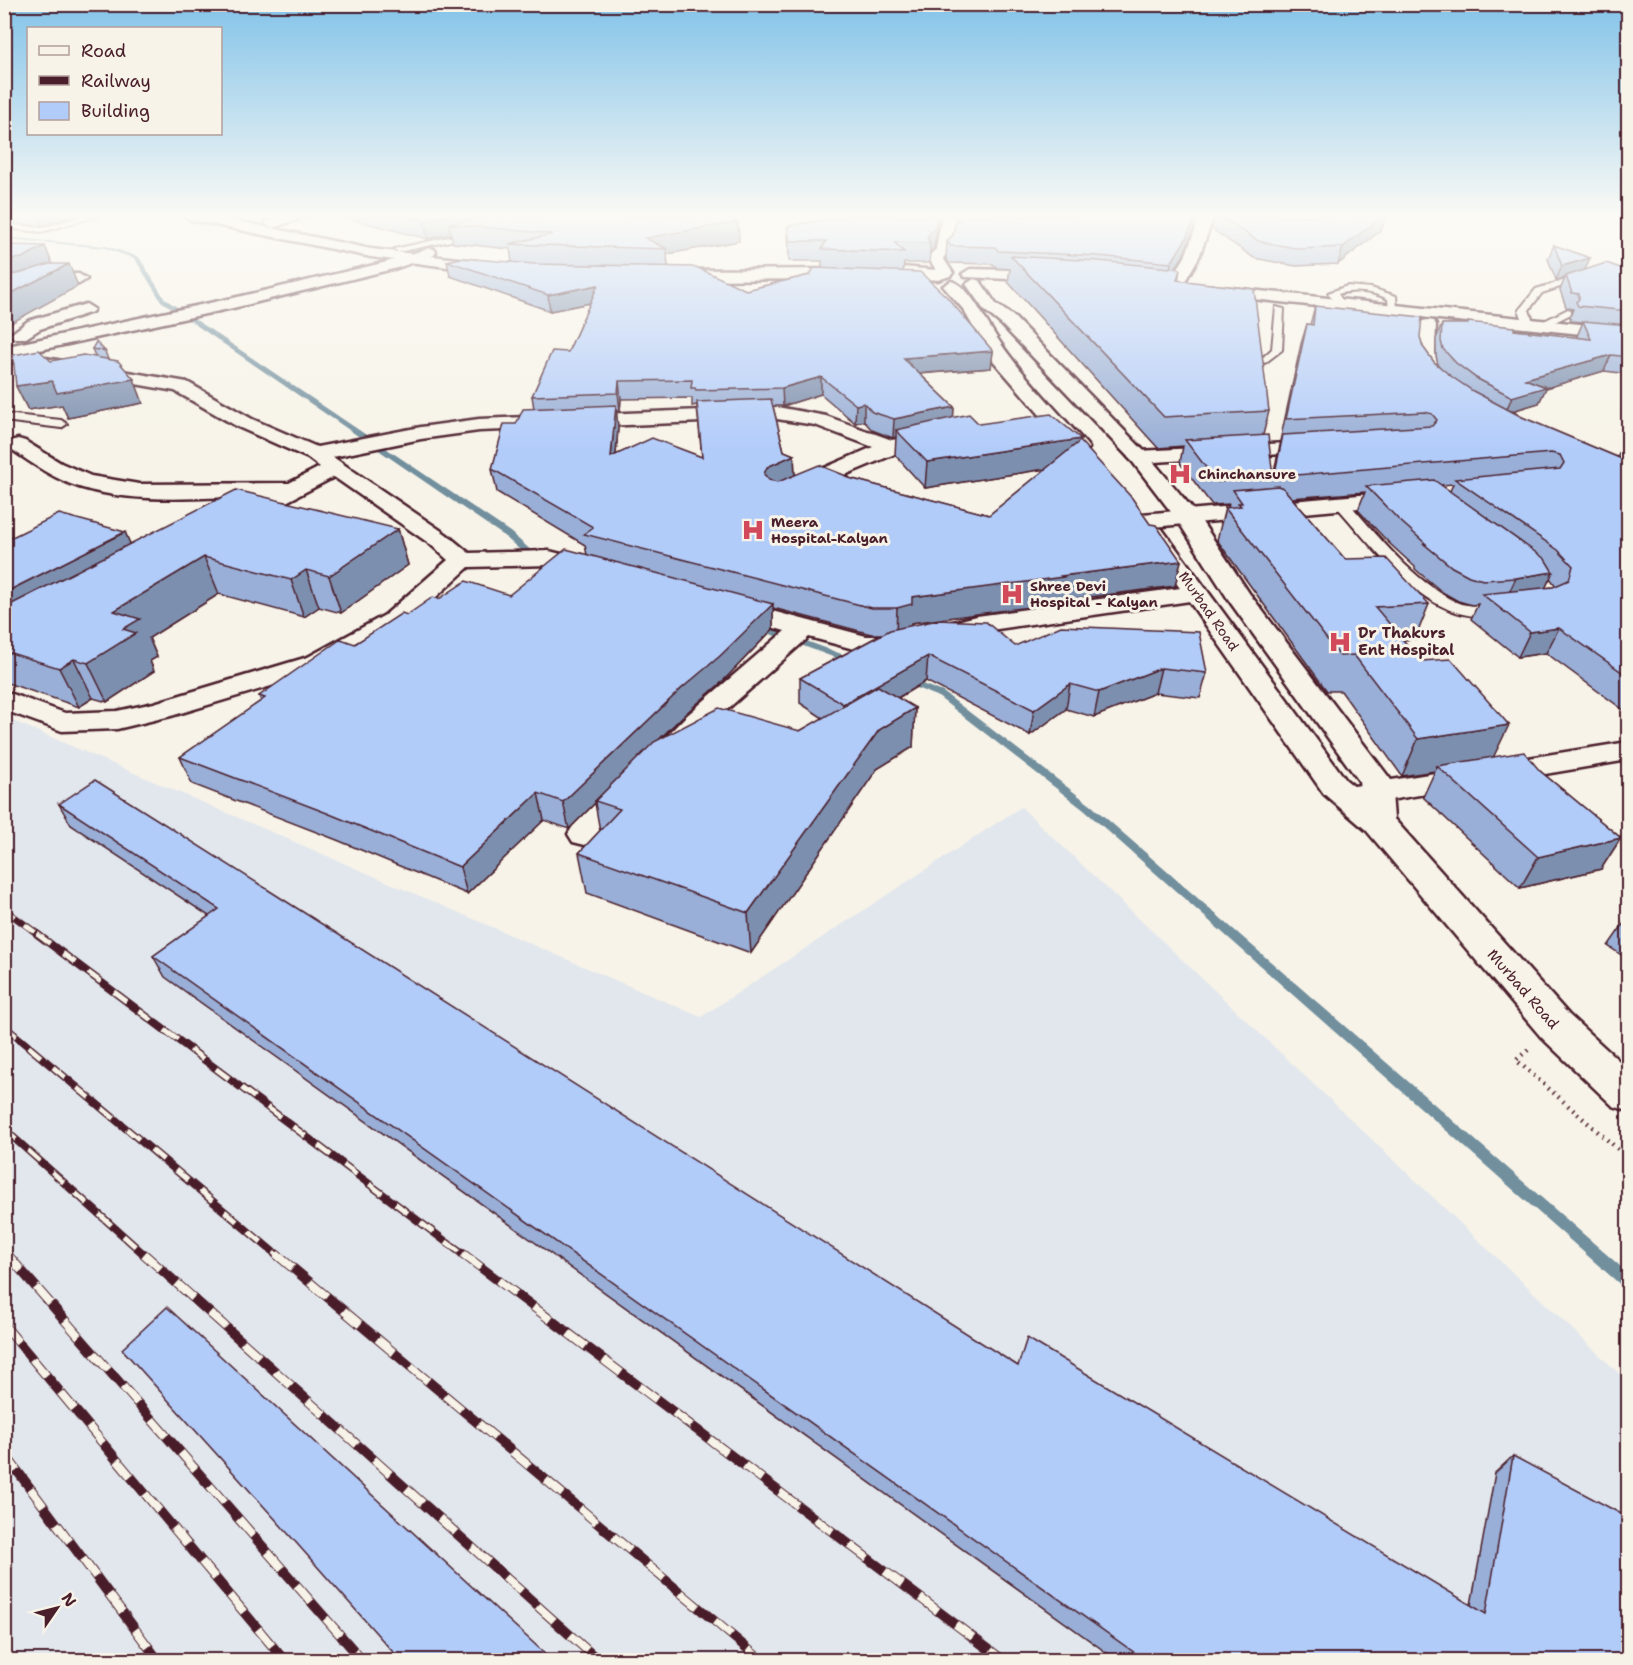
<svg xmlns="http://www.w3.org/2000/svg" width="1633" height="1665" viewBox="0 0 1633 1665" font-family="'Shantell Sans',sans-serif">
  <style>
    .built { fill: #e2e7ed }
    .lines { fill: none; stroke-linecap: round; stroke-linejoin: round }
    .stream { fill: #728f9e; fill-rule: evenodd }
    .lane-casing { stroke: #4a1f2b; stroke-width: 4 }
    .street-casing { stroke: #4a1f2b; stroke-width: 5 }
    .secondary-casing { stroke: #4a1f2b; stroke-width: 5 }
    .path { stroke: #4a1f2b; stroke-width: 4.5; stroke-dasharray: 1.5 5; stroke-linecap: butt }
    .lane { fill: #f7f3e8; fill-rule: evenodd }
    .street { fill: #f7f3e8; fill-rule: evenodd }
    .secondary { fill: #f7f3e8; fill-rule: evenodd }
    .rail-far2-casing { stroke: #4a1f2b; stroke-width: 7 }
    .rail-far1-casing { stroke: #4a1f2b; stroke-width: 8 }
    .rail-casing { stroke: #4a1f2b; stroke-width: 10 }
    .rail-far2 { stroke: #f7f3e8; stroke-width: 4.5; stroke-dasharray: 13; stroke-linecap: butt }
    .rail-far1 { stroke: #f7f3e8; stroke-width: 5; stroke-dasharray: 16; stroke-linecap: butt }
    .rail { stroke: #f7f3e8; stroke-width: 8; stroke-dasharray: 22; stroke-linecap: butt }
    .wall { fill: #99afd7; stroke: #4a1f2b; stroke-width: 1.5; fill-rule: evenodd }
    .shaded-wall { fill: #7d8faf; stroke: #4a1f2b; stroke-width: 1.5 }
    .building { fill: #b2ccfa; stroke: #4a1f2b; stroke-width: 1.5 }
    .labels { text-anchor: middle; stroke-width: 6; stroke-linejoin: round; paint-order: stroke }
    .far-poi-label { font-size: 14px; font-weight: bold; fill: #4a1f2b; stroke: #f7f3e8; text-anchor: start }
    .far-street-label { font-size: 14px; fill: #4a1f2b; stroke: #f7f3e8 }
    .poi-label { font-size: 15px; font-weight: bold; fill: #4a1f2b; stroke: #f7f3e8; text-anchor: start }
    .street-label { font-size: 15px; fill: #4a1f2b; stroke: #f7f3e8 }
  </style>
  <rect width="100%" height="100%" fill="#f7f3e8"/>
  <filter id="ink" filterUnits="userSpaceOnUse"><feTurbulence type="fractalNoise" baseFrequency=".0167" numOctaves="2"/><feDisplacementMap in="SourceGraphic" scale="12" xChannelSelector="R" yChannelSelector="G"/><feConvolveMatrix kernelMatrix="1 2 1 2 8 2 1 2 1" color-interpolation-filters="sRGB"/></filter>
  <g filter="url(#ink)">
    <path class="built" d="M4,717L701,1017L1021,807L1628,1382V1660H5Z"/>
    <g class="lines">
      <g class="stream">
        <path d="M4,237L106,246L139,257L165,299L510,532L548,565L560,570L556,572L542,569L504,536L161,301L135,259L105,248L4,239Z"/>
        <path d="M759,624L787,634L788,636L784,639L756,629L755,627Z"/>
        <path d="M801,639L855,659L856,661L852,664L849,663L798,644V640Z"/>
        <path d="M906,678L943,692L1092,806L1628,1273V1289L1623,1287L1084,810L937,696L903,683L902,681Z"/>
      </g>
      <g class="lane-casing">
        <g id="lane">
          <path d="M83,216H98L42,232L4,228V224L42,228Z"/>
          <path d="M476,231H479V235L398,252L394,249Z"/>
          <path d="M1585,274L1593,276L1542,293L1529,310L1534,324L1525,326L1519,310L1536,289Z"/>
          <path d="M1347,286L1371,288L1396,296L1397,309L1389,311L1388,299C1373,292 1355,289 1338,294L1344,303L1336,305L1328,293Z"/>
          <path d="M1276,307L1284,309L1282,350L1265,363L1260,360L1272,349Z"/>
          <path d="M1568,309L1571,310V314L1545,327L1536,325Z"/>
          <path d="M4,414L61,420L67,424L61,428L4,421Z"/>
          <path d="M1342,500L1347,501C1379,537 1412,580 1456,602C1472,610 1501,601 1509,610C1504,616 1495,615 1488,616C1427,622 1374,548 1337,507L1335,504L1337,501Z"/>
        </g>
      </g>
      <g class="street-casing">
        <g id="street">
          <path d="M285,216H308L272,228L265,224L267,221Z"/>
          <path d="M1200,216H1214L1199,257L1180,290H1168L1166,287L1185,257Z"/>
          <path d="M429,248L434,249L436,252L434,255L397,268L233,308L22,354L187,382L252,419L317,447L421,427L479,419L777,407L826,416L892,440L902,438L909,440L912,444L909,448L795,496L787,494L784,489L787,484L873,447L815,425L777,419L479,431L421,439L333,457L446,534L469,553L549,551L606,565L609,570L606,575L597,577L549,565L469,567L403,627L328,669L171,716L117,729L62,731L4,710V691L65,713L117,711L154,703L308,657L385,615L448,560L430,544L334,477L242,525L234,527L226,525L222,520L226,515L263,496C203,497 137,505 79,487C54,479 33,464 11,449L8,445L11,441L18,439L25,441L61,463L91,476L139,484L289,483L320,467L308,458L238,427L175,391L4,361V351L8,346L233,298L387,262Z"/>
          <path d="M57,274H79L87,279L79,284H58L27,294L4,296V286L25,284Z"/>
          <path d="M86,304L94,309L92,312L40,329L26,338H14L11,334L28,321Z"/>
          <path d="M1428,320L1434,321L1436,325L1435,352L1438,367L1454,388L1452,392H1438C1417,372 1417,353 1420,325L1422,321Z"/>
          <path d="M1325,441L1332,443L1335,447L1332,451L1139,463L1132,461L1128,457L1132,453L1139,451Z"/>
          <path d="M1405,491L1413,493L1416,498L1413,503L1142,528L1134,526L1130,521L1134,516L1142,514Z"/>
          <path d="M1195,586L1204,589L1208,594L1204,599L977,632L896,652H865L809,637L705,729L680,756L669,758L658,756L654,749L685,717L785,631L722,613L718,608L722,603L731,600L866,636H896L977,616Z"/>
          <path d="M1628,742V760L1348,807L1337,804L1332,797L1337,790L1348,787Z"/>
          <path d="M630,777L641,780L646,787L641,794L597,842L585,845L573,842L568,834L573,826L619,780Z"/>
        </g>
      </g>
      <g class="secondary-casing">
        <g id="secondary">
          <path d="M185,216H213L371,249L493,263L501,268L493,273L371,257L191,220Z"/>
          <path d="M942,216H956L950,251L943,258L953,273L950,276L938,280L862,273L860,277L855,279L670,280L662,275L670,270L852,269L854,265L859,263L936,270L928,257L936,249Z"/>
          <path d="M970,269L1052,271L1060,276L1052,281L965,277L962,274Z"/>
          <path d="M974,279L980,281L996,304L1013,316L1146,453L1196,513L1249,593L1391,780L1394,819L1569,1015L1628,1069V1111L1613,1106L1541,1037L1366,830L1324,794L1142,534L1146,529L1154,527L1162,529L1346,780L1360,791L1359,781L1230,602L1178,521L1132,461L1001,324L984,310L966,284Z"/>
          <path d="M951,281C967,285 979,309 987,322C1013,367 1052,404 1086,444L1089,448L1086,452L1079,454L1072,452L990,357L963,309L943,286Z"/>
          <path d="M1211,286L1628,329V339L1205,294L1203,291L1205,288Z"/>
        </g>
      </g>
      <path class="path" d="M1528,1050L1516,1060L1628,1158"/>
      <use href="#lane" class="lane"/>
      <use href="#street" class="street"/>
      <use href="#secondary" class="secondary"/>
      <g class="rail-far2-casing">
        <path id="rail-far2" d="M4,909L39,935"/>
      </g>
      <g class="rail-far1-casing">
        <g id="rail-far1">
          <path d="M37,934L465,1256"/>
          <path d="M4,1026L278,1256"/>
          <path d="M4,1129L146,1256"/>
          <path d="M4,1251L8,1256"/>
        </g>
      </g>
      <g class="rail-casing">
        <g id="rail">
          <path d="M7,1254L362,1660"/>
          <path d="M144,1254L598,1660"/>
          <path d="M276,1254L761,1660"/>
          <path d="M463,1254L1003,1660"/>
          <path d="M4,1325L284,1660"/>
          <path d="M4,1453L158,1660"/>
        </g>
      </g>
      <use href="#rail-far2" class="rail-far2"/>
      <use href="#rail-far1" class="rail-far1"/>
      <use href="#rail" class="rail"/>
    </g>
    <g class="wall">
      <path d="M4,216H73L42,226L4,222Z"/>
      <path d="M339,216H726L739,241L667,254L668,266L746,290L810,275L822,268V261H789L788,226L937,216L936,235L934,248L930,252L929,263H904L903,271L993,351L991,368L920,374L954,407L953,418L979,424L1080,441L1175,586L1059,601V603L911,623V625L1015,646L1207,673L1200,698L1155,693L1094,717L1066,709L1030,735L926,681L898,698L915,708L913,747L877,769L751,953L587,893L579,853L600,831L595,803L569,829L544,820L467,894L337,840L192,784L180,757L261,701L259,696L407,615L439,599L509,595L587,555L585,545L497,492L492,469L516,424L534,409L532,396L568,352L590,303L550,311L450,276L447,261L512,262L510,249L453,243L451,234L428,239ZM821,394L855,423L864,421L872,430L893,438L896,437L895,455L925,488L1046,469L989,515L849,478V477L795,475L794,455L784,451L773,406H783ZM692,398V406L697,405V408L702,457L616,455L618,428L616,411H620L621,399ZM773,608L871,634H882L800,678V703L823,718L800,731L659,739L684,715L722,682L773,629Z"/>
      <path d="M1214,216H1386L1381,230L1338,264L1296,266L1254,258L1212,229Z"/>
      <path d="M961,220L1183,256L1175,268L1180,269L1178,281L1269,411L1263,435L1273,475L1281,441H1280L1301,344L1307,324L1310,325L1315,306L1420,337L1423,347L1434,362L1440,367L1438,365L1436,356V339L1442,324H1467L1468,322L1514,330L1578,338L1577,336L1583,322L1571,321L1570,317L1573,309L1566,307L1560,290L1565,278L1556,280L1548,259L1554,245L1585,270L1629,271V323L1626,325H1629V374L1604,371L1546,388L1539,403L1512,411L1522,417L1617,457L1625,441L1629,440V714L1546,653L1518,657L1471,619L1478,604L1472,605L1458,601L1442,592L1415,569V567L1389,543L1358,510L1365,492L1292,498L1345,559L1429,604L1415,639L1403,640L1493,757L1540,771L1621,838L1601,869L1520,888L1423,797L1435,771L1402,776L1341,691H1327L1217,540L1225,508L1228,507L1229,504L1212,505L1180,463L1183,446L1158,448L1008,282L1010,269L997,268L993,264L949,263L946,258L947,241L953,235ZM1453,484L1450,491L1441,485ZM1550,578L1556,586L1553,587L1545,588Z"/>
      <path d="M92,349L105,351L108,360L143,403L68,418L62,405L28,410L16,386L51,361L96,358Z"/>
      <path d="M398,529L408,565L341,613L319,607L304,617L219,594L149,638L157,657L150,661L154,671L107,702L93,698L79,707L4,682V541L125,532L130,544Z"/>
      <path d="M59,804L1018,1366L1471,1605L1495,1473L1513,1456L1629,1660H1117L165,977L153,956L209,916L71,825Z"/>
      <path d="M1629,916V960L1608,946Z"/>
    </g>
    <g class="shaded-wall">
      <path d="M38,216H73L42,226Z"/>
      <path d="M445,216H532L449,224L451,234L428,239L424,221Z"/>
      <path d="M937,216L936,235L934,248L930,252V243L927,237Z"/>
      <path d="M1196,216H1199L1183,256L1168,280L1171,263Z"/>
      <path d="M1383,216H1386L1381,230L1338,264L1343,247Z"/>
      <path d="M738,222L739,241L667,254V249L645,238Z"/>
      <path d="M45,246L54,268L4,284V260Z"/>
      <path d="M1590,258L1584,272L1566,276L1565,278L1556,280L1562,266Z"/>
      <path d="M69,264L78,286L4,327V297Z"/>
      <path d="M598,285L600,301L550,311L548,295Z"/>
      <path d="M993,351L991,368L902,375L903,358Z"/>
      <path d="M1611,355L1604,371L1546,388L1539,403L1505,413L1512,397L1525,379Z"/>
      <path d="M821,377V394L783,406L782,388Z"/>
      <path d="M134,379L143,403L68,418L62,405L28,410L16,386L52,381Z"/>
      <path d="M619,381L621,399L620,411L618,393Z"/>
      <path d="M864,403V421L855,423L856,405Z"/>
      <path d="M616,405L618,428L614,481L611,457Z"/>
      <path d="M954,407L953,425L896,430V437L893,438L894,419Z"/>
      <path d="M1081,439L1077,464L925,488L927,462Z"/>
      <path d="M794,455L795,479L768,491L764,474L767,467Z"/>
      <path d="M398,529L408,565L341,613L329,576Z"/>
      <path d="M125,532L137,560L7,616L4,615V593Z"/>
      <path d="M204,557L219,594L149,638L157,657L150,661L154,671L107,702L88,663L114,611Z"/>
      <path d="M1181,561L1175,586L1059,601V603L911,623L910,630L896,634L897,608L912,597L1061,576Z"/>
      <path d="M306,570L319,607L304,617L291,580Z"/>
      <path d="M1553,572L1541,597L1504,603L1516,578Z"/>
      <path d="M773,604V629L722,682L684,715L596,801H595V803L569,829L563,802L681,689Z"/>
      <path d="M1559,628L1546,653L1518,657L1530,632Z"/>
      <path d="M928,656L926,681L843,730V704Z"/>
      <path d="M74,659L93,698L79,707L59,668Z"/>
      <path d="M1161,668L1155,693L1094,717L1099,692Z"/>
      <path d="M1070,684L1066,709L1030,735L1034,710Z"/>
      <path d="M915,708L913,747L877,769L751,953L748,913L879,730Z"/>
      <path d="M1509,725L1491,762L1437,766L1435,771L1402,776L1418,739Z"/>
      <path d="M538,793L544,820L467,894L460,867Z"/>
      <path d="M1621,838L1601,869L1520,888L1538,857Z"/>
    </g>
    <g class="building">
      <path d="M407,216H445L424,221Z"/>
      <path d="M488,216H726L738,222L645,238L667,249L509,244L553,234L449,224Z"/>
      <path d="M848,216H937L935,228L927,237L930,243L894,242L904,252L822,249L826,241H789L788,226Z"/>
      <path d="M962,216H1196L1186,239L1171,263L1098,256L998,251L995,247L951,246L947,241L953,235L956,220H961Z"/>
      <path d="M1220,216H1383L1343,247L1300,249L1258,241Z"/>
      <path d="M4,245L45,246L22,258L4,260Z"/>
      <path d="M1554,245L1590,258L1562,266Z"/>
      <path d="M1011,256L1099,261L1180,269L1177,280L1254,289L1269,411L1164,417Z"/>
      <path d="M461,258L535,264L696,267L746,290L810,275L814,268L920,272L947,297L993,351L903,358L954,407L894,419L872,412L864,403L856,405L821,377L782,388L696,390L695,388H691L692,380L619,381L618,393L532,396L552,351L568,352L598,285L548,295L447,261Z"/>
      <path d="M1606,263L1629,271V311L1578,306L1576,302L1579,299V294L1572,293L1566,276Z"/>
      <path d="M49,264H69L4,297V275L18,274Z"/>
      <path d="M1315,306L1422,317L1420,337L1423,347L1434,362L1452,377L1473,391L1522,417L1629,462V677L1559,628L1530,632L1482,594L1553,587L1569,580L1573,566L1558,550L1455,479L1560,469L1564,463L1560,455L1551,453L1274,477L1283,435L1432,426L1437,420L1432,414L1425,412L1286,419L1307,324L1313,325Z"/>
      <path d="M1583,321L1629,325V357L1611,355L1525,379L1546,387L1512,397L1476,378L1456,363L1443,349L1441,341L1442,324H1468V322L1514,327V330L1591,339Z"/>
      <path d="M96,342L105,351L92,349Z"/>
      <path d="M39,350L51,361L83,355L118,361L134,379L57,393L52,381L16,386L13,355Z"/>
      <path d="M771,399L784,451L794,455L767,467L764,474L769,480L778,482L819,465L849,477H845L989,515L1080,441L1132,498L1150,524L1156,525L1181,561L1061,576L1063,577L912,597V604L897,608H872L584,534L593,527L492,469L504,424H516L523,409L616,405L611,457L652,438L702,457L697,402Z"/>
      <path d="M969,414L979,424L1051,414L1081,439L927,462L896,430Z"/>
      <path d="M1268,435L1273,477L1217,482L1185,440Z"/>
      <path d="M1434,480L1545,559L1553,572L1516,578L1483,580L1469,576L1452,567L1424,544H1426L1398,519L1366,486Z"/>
      <path d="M1278,486L1283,488L1345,559L1386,558L1429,604L1375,607L1421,661L1451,659L1509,725L1418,739L1354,655L1340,656L1225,508L1241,506L1238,503H1242L1233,490Z"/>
      <path d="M236,490L398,529L329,576L306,570L291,580L204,557L114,611L140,619L123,629L136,633L88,663L74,659L59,668L4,651V617L7,616L4,615V608Z"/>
      <path d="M59,514L125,532L4,593V541Z"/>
      <path d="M566,549L773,604L720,656L681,689L563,802L538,793L460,867L327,813L180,757L265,698L259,696L341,639L355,644L402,613L407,615L433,597L439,599L466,581L509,595Z"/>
      <path d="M938,620L986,622L1015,646L1061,626L1199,632L1207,673L1161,668L1099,692L1070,684L1034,710L928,656L843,704L800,678L890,630Z"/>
      <path d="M878,686L915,708L879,730L748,913L579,853L620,809L595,801L654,742L719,708L800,731Z"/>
      <path d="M1524,752L1540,771L1621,838L1538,857L1437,766Z"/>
      <path d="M95,780L1018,1366L1027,1338L1486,1614L1513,1456L1629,1518V1660H1145L153,956L219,909L59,804Z"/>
      <path d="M167,1307L552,1660H400L276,1520L122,1349Z"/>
    </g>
  </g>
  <linearGradient id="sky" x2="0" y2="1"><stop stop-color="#83c3e9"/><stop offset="0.48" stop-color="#fbfaf5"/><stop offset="1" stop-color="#fbfaf5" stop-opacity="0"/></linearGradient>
  <rect width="1633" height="450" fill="url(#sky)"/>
  <defs>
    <g id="hospital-bare" transform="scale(1.8)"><path d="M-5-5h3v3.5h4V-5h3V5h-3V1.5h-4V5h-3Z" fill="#d1495b" stroke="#f7f3e8" stroke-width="2.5" paint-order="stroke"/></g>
  </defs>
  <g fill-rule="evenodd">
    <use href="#hospital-bare" x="1180" y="474"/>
    <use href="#hospital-bare" x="753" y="530"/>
    <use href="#hospital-bare" x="1012" y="594"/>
    <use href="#hospital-bare" x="1340" y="642"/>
  </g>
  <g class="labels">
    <g class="far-poi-label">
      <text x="1198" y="479">Chinchansure</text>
      <text x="771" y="527">Meera<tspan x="771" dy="16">Hospital-Kalyan</tspan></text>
      <text x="1030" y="591">Shree Devi<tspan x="1030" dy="16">Hospital - Kalyan</tspan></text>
    </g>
    <g class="far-street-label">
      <text transform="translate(1209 611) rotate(55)" y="5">Murbad Road</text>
    </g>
    <g class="poi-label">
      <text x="1358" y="638">Dr Thakurs<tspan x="1358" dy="17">Ent Hospital</tspan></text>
    </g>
    <g class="street-label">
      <text transform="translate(1523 989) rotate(49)" y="5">Murbad Road</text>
    </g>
  </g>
  <rect width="1633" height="1665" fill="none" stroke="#f7f3e8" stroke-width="24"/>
  <rect x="12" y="12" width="1609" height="1641" fill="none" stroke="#4a1f2b" stroke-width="2" filter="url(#ink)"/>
  <rect x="27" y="27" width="195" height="108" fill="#f7f3e8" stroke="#b29e9c" stroke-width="1.5"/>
  <rect x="39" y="46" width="30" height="9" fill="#f7f3e8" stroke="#b29e9c" stroke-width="1.5"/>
  <text x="81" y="57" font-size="18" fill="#4a1f2b">Road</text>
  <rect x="39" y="76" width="30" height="9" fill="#4a1f2b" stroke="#b29e9c" stroke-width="1.5"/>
  <text x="81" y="87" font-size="18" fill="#4a1f2b">Railway</text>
  <rect x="39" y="102" width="30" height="18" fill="#b2ccfa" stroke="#b29e9c" stroke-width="1.5"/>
  <text x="81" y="117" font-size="18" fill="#4a1f2b">Building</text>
  <g transform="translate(57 1608) rotate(55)" stroke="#f7f3e8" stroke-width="4.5" paint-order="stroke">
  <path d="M0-4.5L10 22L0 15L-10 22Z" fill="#4a1f2b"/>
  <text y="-9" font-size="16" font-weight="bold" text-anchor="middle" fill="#4a1f2b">N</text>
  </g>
</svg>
